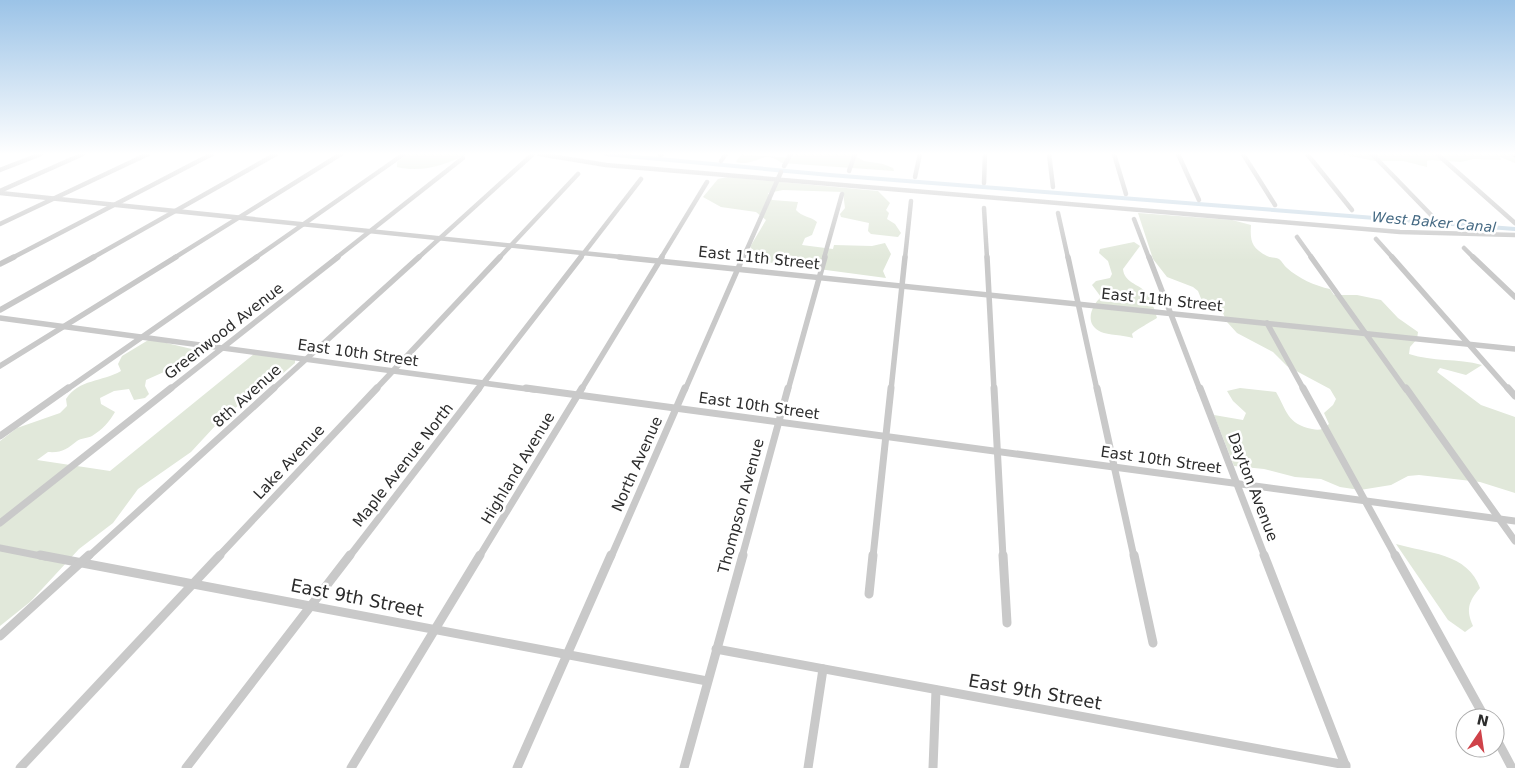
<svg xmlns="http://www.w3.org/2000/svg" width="1515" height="768" viewBox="0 0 1515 768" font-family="'DejaVu Sans',sans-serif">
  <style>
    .green { fill: #e1e8da }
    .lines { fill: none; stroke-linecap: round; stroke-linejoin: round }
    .canal { stroke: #c9dae6; stroke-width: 4 }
    .minor-far3 { stroke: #c9c9c9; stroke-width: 4.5 }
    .minor-far2 { stroke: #c9c9c9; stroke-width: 5.5 }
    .minor-far1 { stroke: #c9c9c9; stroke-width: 7 }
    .minor { stroke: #c9c9c9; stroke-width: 9 }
    .major { fill: #a4a4a4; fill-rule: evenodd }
    .labels { text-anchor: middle; stroke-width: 5; stroke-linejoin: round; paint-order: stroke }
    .far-water-label { font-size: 14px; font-style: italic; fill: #446983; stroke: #fff }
    .street-label { font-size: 15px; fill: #2c2c2c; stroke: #fff }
    .near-street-label { font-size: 18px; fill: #2c2c2c; stroke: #fff }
  </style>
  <rect width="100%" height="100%" fill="#fff"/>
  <g class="green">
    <path d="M407,154H467C445,165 422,173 397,167V162Z"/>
    <path d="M741,154L792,158L795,154H856L855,156L864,161L883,164L893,168L894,171L782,163C780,162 778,160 775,159C762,152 755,167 736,162Z"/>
    <path d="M1340,154H1511L1515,157V163L1500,157L1501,160L1473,159L1461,162L1431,160L1427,161V167L1403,161H1375Z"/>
    <path d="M728,177L878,191L890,203L886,210L889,213L887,219L895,224L901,233L898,237L871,234L868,231L869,223L841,217L840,214L845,208L843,192L783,190L768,193L772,200L798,202L796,210C802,217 810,216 817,222L812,235L805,238L802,245L833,249L834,245L872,246L885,243L891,254L883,271L886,278L759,261L754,258L755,252L750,247L766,220L756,212L721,207L703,197L718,179Z"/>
    <path d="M1138,213L1232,220L1251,225C1250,240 1251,248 1267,256C1271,258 1276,257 1279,259C1282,261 1284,266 1287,268C1298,278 1315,286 1330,289L1334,295H1357L1381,300L1398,318L1418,332L1417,339L1410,347L1409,354C1433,362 1457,358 1482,365L1466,375L1440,368L1437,372L1481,405L1515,417V493L1480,482L1419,475L1408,476L1391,485L1360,490L1340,487L1321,479L1295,477L1264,469L1234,466L1214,415L1243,420L1246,413L1233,401L1227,391L1240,388L1276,392C1287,411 1287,424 1312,429C1320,431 1323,429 1329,424L1324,413L1333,405L1336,399L1330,389L1287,366L1273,352L1237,333L1227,322L1222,311L1202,301L1198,291L1193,287L1167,277L1153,259Z"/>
    <path d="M1134,242L1140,246L1123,269C1124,282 1138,284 1146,292C1151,298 1155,311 1157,318C1155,319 1133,332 1132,334L1133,338C1123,335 1108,335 1101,332C1083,324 1092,305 1101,297L1092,285L1096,281L1110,278L1112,274L1108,261L1099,253L1100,249Z"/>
    <path d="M150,339L200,351L184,363L146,380L145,386L149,394L145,398L134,400L129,389L114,391L100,398L101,404L115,412C110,421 102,430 92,436C88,438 81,438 77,441C67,449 62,453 48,452L37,460L110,471L254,354L295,360V363L260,393L228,412L191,452L138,489L113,523L79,549L30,602L0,626V441L17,428L60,413L67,406L66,399C79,379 102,382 121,371L118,364L122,356Z"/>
    <path d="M1396,544C1427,553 1468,553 1480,588C1468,602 1466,610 1473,626L1465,632L1448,620Z"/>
  </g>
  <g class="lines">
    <path class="canal" d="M605,154L830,175L1515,229"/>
    <g class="minor-far3">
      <path d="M539,154L606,165L1400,232L1515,235"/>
      <path d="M1049,154L1053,187"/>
      <path d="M1114,154L1126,194"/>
      <path d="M1178,154L1199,200"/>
      <path d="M1243,154L1275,205"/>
      <path d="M1307,154L1352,210"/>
      <path d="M1372,154L1434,218"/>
      <path d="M1437,154L1515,223"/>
      <path d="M660,155L662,154"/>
      <path d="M721,161L726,154"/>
      <path d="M784,166L791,154"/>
      <path d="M0,170L41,154"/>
      <path d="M849,171L855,154"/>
      <path d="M915,177L920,154"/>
      <path d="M984,183L985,154"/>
      <path d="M0,191L83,154"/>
      <path d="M0,193L631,258"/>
      <path d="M984,208L987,258"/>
      <path d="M1058,213L1068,258"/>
      <path d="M1134,219L1149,258"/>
      <path d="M0,224L148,154"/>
      <path d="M1297,237L1312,258"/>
      <path d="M1376,239L1393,258"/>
      <path d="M1464,248L1474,258"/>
      <path d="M12,258L212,154"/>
      <path d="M92,258L276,154"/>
      <path d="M174,258L341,154"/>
      <path d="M255,258L404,154"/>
      <path d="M336,258L463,158"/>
      <path d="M418,258L533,154"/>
      <path d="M499,258L578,174"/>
      <path d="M580,258L641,179"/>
      <path d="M661,258L707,182"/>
      <path d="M743,258L781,172"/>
      <path d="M824,258L842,194"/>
      <path d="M905,258L911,201"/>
    </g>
    <g class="minor-far2">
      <path d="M619,257L1515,349"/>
      <path d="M987,257L994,390"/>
      <path d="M1068,257L1097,390"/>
      <path d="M1149,257L1200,390"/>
      <path d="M1311,257L1406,390"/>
      <path d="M1392,257L1509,390"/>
      <path d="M1473,257L1515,297"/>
      <path d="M0,264L14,257"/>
      <path d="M0,310L94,257"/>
      <path d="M0,318L535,390"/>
      <path d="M1267,323L1304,390"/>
      <path d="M0,366L176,257"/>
      <path d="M66,390L257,257"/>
      <path d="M169,390L338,257"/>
      <path d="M272,390L419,257"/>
      <path d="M375,390L500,257"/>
      <path d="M478,390L581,257"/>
      <path d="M581,390L662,257"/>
      <path d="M685,390L743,257"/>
      <path d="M788,390L825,257"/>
      <path d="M891,390L905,257"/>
    </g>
    <g class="minor-far1">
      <path d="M526,388L1515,521"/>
      <path d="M994,388L1003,557"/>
      <path d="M1097,388L1134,557"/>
      <path d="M1200,388L1265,557"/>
      <path d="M1303,388L1396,557"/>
      <path d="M1406,388L1515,541"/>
      <path d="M1508,388L1515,396"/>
      <path d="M0,436L68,388"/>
      <path d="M0,523L171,388"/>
      <path d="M0,548L46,557"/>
      <path d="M88,557L274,388"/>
      <path d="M218,557L377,388"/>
      <path d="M349,557L479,388"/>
      <path d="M479,557L582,388"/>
      <path d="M611,557L685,388"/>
      <path d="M742,557L788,388"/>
      <path d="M873,557L891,388"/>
    </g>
    <g class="minor">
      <path d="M40,555L707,681"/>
      <path d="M1003,555L1007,623"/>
      <path d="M1134,555L1153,643"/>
      <path d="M1264,555L1346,767"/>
      <path d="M1395,555L1485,718"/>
      <path d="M869,594L873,555"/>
      <path d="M0,636L89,555"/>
      <path d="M716,649L1346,765"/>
      <path d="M1495,736L1512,768"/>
      <path d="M20,768L220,555"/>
      <path d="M186,768L350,555"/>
      <path d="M351,768L480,555"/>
      <path d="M517,768L611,555"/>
      <path d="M684,768L743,555"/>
      <path d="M808,768L823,669"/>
      <path d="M933,768L936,690"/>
    </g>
    <path class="major" d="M1509,154H1515V158Z"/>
  </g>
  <linearGradient id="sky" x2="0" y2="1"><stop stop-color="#9bc3e7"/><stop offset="0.59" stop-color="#fff"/><stop offset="1" stop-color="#fff" stop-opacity="0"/></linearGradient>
  <rect width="1515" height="261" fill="url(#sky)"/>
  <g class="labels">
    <g class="far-water-label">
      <text transform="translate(1434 222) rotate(5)" y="5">West Baker Canal</text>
    </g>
    <g class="street-label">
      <text transform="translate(759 258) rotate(6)" y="5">East 11th Street</text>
      <text transform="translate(1162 300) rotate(6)" y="5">East 11th Street</text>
      <text transform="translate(224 331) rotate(-38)" y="5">Greenwood Avenue</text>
      <text transform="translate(358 353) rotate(8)" y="5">East 10th Street</text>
      <text transform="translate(247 396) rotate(-42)" y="5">8th Avenue</text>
      <text transform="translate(759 406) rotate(8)" y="5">East 10th Street</text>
      <text transform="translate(1161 460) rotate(8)" y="5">East 10th Street</text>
      <text transform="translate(289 462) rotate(-47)" y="5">Lake Avenue</text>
      <text transform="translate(637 464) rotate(-66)" y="5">North Avenue</text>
      <text transform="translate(403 465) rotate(-52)" y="5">Maple Avenue North</text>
      <text transform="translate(518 468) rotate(-59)" y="5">Highland Avenue</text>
      <text transform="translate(1253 487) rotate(69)" y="5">Dayton Avenue</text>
      <text transform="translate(741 506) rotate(-75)" y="5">Thompson Avenue</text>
    </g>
    <g class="near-street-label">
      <text transform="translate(357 598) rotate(11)" y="6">East 9th Street</text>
      <text transform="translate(1035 692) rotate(10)" y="6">East 9th Street</text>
    </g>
  </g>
  <g transform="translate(1480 733) rotate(13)"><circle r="24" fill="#ffffff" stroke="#ababab"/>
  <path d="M0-4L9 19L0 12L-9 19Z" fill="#cf4249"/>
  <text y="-8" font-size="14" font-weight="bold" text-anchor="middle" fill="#2c2c2c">N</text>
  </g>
</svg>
